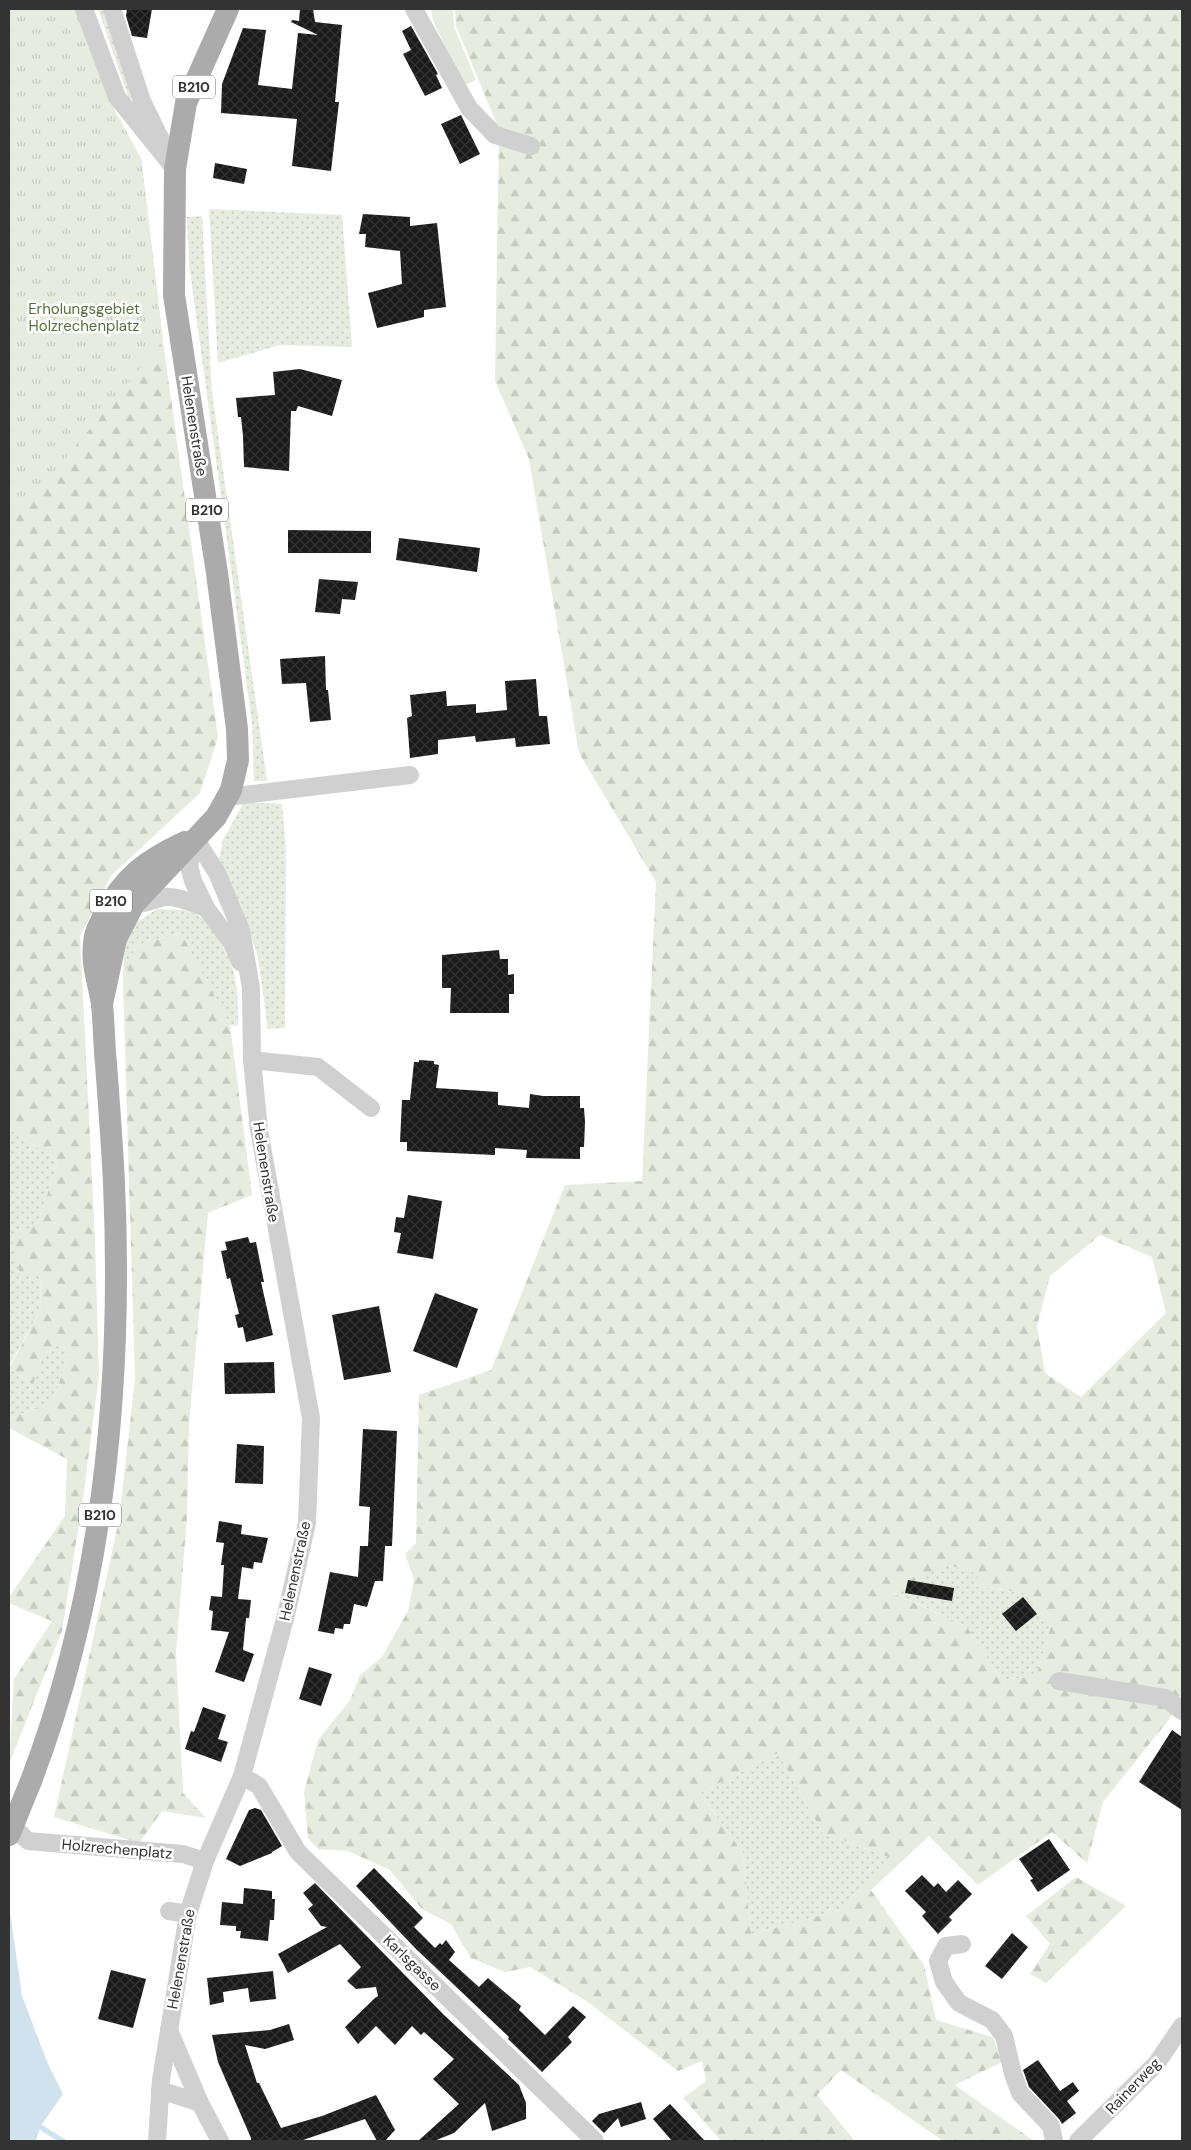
<svg xmlns="http://www.w3.org/2000/svg" width="1191" height="2150" viewBox="0 0 1191 2150" font-family="'DM Sans',sans-serif">
  <style>
    .grass { fill: url(#grass-dots) }
    .forest { fill: url(#forest-firs); fill-rule: evenodd }
    .park { fill: url(#park-tufts) }
    .garden { fill: #e6ecdf }
    .water { fill: #cfe2ee }
    .lines { fill: none; stroke-linecap: round; stroke-linejoin: round }
    .stream { stroke: #cfe2ee; stroke-width: 5 }
    .building { fill: url(#building-cross-hatch) }
    .minor { stroke: #d0d0d0; stroke-width: 18 }
    .major { stroke: #ababab; stroke-width: 22 }
    .major-bridge { stroke: #ababab; stroke-width: 22 }
    .labels { text-anchor: middle; stroke-width: 5; stroke-linejoin: round; paint-order: stroke }
    .shield { fill: #fff; stroke: #707070; stroke-width: 1 }
    .shield-label { font-size: 14px; font-weight: bold; fill: #333 }
    .park-label { font-size: 15px; fill: #56703f; stroke: #fff }
    .street-label { font-size: 15px; fill: #333; stroke: #fff }
  </style>
  <defs>
    <pattern id="grass-dots" width="8" height="8" patternUnits="userSpaceOnUse" patternTransform="scale(1.25)"><rect width="8" height="8" fill="#e6ecdf"/><path d="M2 2h.1M6 6h.1" fill="none" stroke="#c6cbc0" stroke-width="1.8" stroke-linecap="round"/></pattern>
    <pattern id="forest-firs" width="22" height="20" patternUnits="userSpaceOnUse" patternTransform="scale(1.25)"><rect width="22" height="20" fill="#e6ecdf"/><path d="M5 1l3.5 6h-7zM16 11l3.5 6h-7z" fill="#c6cbc0"/></pattern>
    <pattern id="park-tufts" width="24" height="20" patternUnits="userSpaceOnUse" patternTransform="scale(1.25)"><rect width="24" height="20" fill="#e6ecdf"/><path d="M3 7l-1-3M5 7V3M7 7l1-3M15 17l-1-3M17 17v-4M19 17l1-3" fill="none" stroke="#c6cbc0"/></pattern>
    <pattern id="building-cross-hatch" width="8" height="8" patternUnits="userSpaceOnUse" patternTransform="scale(1.25)"><rect width="8" height="8" fill="#1a1a1a"/><path d="M0 0l8 8M0 8l8-8" fill="none" stroke="#333"/></pattern>
  </defs>
  <rect width="100%" height="100%" fill="#fff"/>
  <g class="grass">
    <path d="M98,9H104L134,98L129,99Z"/>
    <path d="M209,209L342,215L352,347L280,345L218,363Z"/>
    <path d="M202,216L212,392L267,781H254L252,722L189,264L187,217Z"/>
    <path d="M244,802L282,804L286,851L285,1028L268,1029L258,957L241,906L219,859L223,840Z"/>
    <path d="M157,909C170,910 188,908 199,916C215,927 234,963 236,983C238,997 238,1012 238,1026L230,1025L180,933L135,946L123,984L124,947L136,923Z"/>
    <path d="M9,1129L58,1161L38,1224L41,1309L9,1366Z"/>
    <path d="M60,1341L69,1352L53,1401L9,1419V1368L33,1385L42,1357Z"/>
    <path d="M945,1564L979,1574L975,1586L1025,1593L1051,1626L1036,1676L1001,1680L967,1627L892,1592Z"/>
    <path d="M778,1753L823,1833L891,1858L841,1910L751,1934L743,1853L700,1793Z"/>
  </g>
  <g class="forest">
    <path d="M455,9H1182V1475L1181,1483H1182V1703L1103,1802L1087,1863L1052,1832L978,1885L929,1836L871,1890L924,1965L936,2020L993,2037L1002,2062L955,2085L1034,2141H943L841,2070L817,2095L855,2141H721L683,2098L706,2081L702,2061L678,2071L585,2000L530,1967L505,1972L471,1958L451,1924L422,1909L390,1870L348,1851L318,1849L308,1838L304,1792L318,1740L350,1700L360,1675L382,1657L408,1611L414,1579L405,1554L416,1543L419,1395L491,1370L565,1185L642,1181L656,882L579,753L529,459L495,381L499,129L456,26ZM1100,1235L1152,1257L1166,1313L1081,1397L1045,1373L1037,1326L1050,1276ZM945,1564L978,1574L975,1586L1025,1593L1051,1626L1036,1676L1001,1680L967,1627L893,1593ZM778,1753L823,1833L891,1858L841,1910L751,1934L743,1853L700,1793Z"/>
    <path d="M9,132L141,158L163,341L218,737L200,793L111,876L80,936L95,1240L99,1375L83,1498L62,1631L9,1764L14,1679L52,1621L9,1603V1597L65,1516L67,1459L9,1428V1419L53,1401L69,1352L60,1341L42,1357L33,1385L9,1368L41,1309L40,1275L20,1274L11,1236L38,1224L58,1161L9,1129Z"/>
    <path d="M181,933L230,1025L252,1195L208,1213L189,1424L187,1517L176,1653L183,1793L206,1818L162,1811L139,1843L54,1817L119,1520L135,1379L123,984L135,946Z"/>
    <path d="M1076,1877L1126,1906L1046,1983L1030,1974L1050,1944L1026,1916Z"/>
  </g>
  <path class="park" d="M9,9H78L112,105L141,158L163,341L9,526Z"/>
  <path class="garden" d="M431,9H453L454,27L476,80L463,86L433,20Z"/>
  <path class="water" d="M9,1905L22,1996L48,2064L63,2094L40,2127L36,2141H9Z"/>
  <g class="lines">
    <path class="stream" d="M36,2122L40,2127L63,2141"/>
  </g>
  <g class="building">
    <path d="M127,9H152L147,38L132,36L126,16Z"/>
    <path d="M300,9H313L315,22L342,25L335,102H339L331,171L292,166L297,119L221,113L222,84L243,28L266,30L258,85L292,89L298,33L318,35L291,22L292,20L299,21Z"/>
    <path d="M411,26L438,74L436,75L442,88L425,96L403,54L411,50L402,31Z"/>
    <path d="M461,115L480,154L460,164L441,124Z"/>
    <path d="M215,163L247,169L244,184L213,178Z"/>
    <path d="M363,214L410,217V226L437,223L446,307L424,310V317L377,328L368,293L402,284L400,251L365,247L366,234H359Z"/>
    <path d="M300,369L342,380L332,416L298,406L296,411H291L289,471L244,467L243,436L241,417H238L236,398L275,395L273,372Z"/>
    <path d="M288,530L371,531V553H288Z"/>
    <path d="M399,538L480,548L477,572L396,560Z"/>
    <path d="M319,579L358,582L355,600L342,599L340,614L315,612Z"/>
    <path d="M325,656L326,690H328L331,720L310,722L306,683L282,684L280,659Z"/>
    <path d="M536,679L539,716H547L550,744L516,747L515,738L476,742L475,736L438,740V754L410,758L407,718L412,716L410,695L446,691L447,706L476,704V713L507,710L505,681Z"/>
    <path d="M499,950L500,959H508V975L514,974V994H509V1013H450L451,988H442V955Z"/>
    <path d="M419,1060L434,1061V1064L439,1065L436,1088L498,1092V1105L529,1108L530,1094L543,1096H580V1108H584L585,1122L584,1147H580V1159L526,1158L527,1150L495,1148V1155L407,1151V1142H400L402,1100H410L414,1062H419Z"/>
    <path d="M408,1195L442,1201L433,1259L397,1253L401,1233L394,1232L396,1217L404,1218Z"/>
    <path d="M248,1237L250,1243L256,1242L264,1282H261L273,1335L246,1342L243,1327L238,1328L235,1315L239,1314L230,1278L227,1279L221,1251L227,1250L225,1242Z"/>
    <path d="M435,1293L478,1309L457,1368L413,1351Z"/>
    <path d="M379,1306L391,1372L344,1380L332,1315Z"/>
    <path d="M274,1362L275,1393L225,1394L224,1363Z"/>
    <path d="M363,1429L397,1431L392,1546H385L383,1581H375L367,1607L354,1604L350,1624H344L343,1629L335,1628L334,1634L318,1631L330,1572L358,1577L360,1546H368L370,1507L359,1506Z"/>
    <path d="M237,1444L264,1446L263,1484L235,1483Z"/>
    <path d="M219,1521L242,1525L241,1534L268,1538L262,1563L254,1562L253,1569L242,1567L238,1599L251,1600L249,1618H246L243,1650L254,1654L244,1682L215,1672L229,1632L211,1630L213,1611L209,1610L211,1596L222,1597L224,1565H221L224,1543L216,1542Z"/>
    <path d="M908,1580L954,1588L952,1601L905,1593Z"/>
    <path d="M1023,1597L1037,1614L1016,1631L1002,1614Z"/>
    <path d="M309,1667L332,1674L321,1706L299,1699Z"/>
    <path d="M203,1707L226,1715L218,1739L228,1742L221,1762L185,1749L191,1731L194,1732Z"/>
    <path d="M1172,1730L1182,1737V1810L1139,1782Z"/>
    <path d="M255,1808L261,1810L282,1846L272,1852V1853L240,1866L226,1859L249,1810Z"/>
    <path d="M1049,1839L1070,1870L1038,1892L1030,1880L1033,1879L1019,1859Z"/>
    <path d="M374,1868L423,1918L414,1927L435,1948L440,1943L442,1945L446,1940L455,1952L449,1960L479,1987L488,1978L521,2006L519,2010L545,2035L573,2006L586,2017L568,2037L572,2042L542,2072L508,2039L509,2037L415,1948L356,1886Z"/>
    <path d="M922,1875L934,1887L938,1883L946,1892L958,1880L972,1894L949,1917L952,1920L938,1934L922,1916L926,1912L905,1891Z"/>
    <path d="M315,1883L443,2014L519,2085L526,2103V2119L492,2131L485,2103L454,2133L434,2141H418L459,2104L433,2079L454,2059L424,2032L421,2035L412,2026L395,2045L376,2026L358,2044L345,2027L375,1998L378,1996L376,1987L356,1989L347,1981L361,1967L340,1944L288,1973L278,1954L327,1927L321,1926L308,1909L313,1905L303,1893Z"/>
    <path d="M244,1888L272,1891V1899H275L274,1920H270L268,1941L240,1938L241,1931H236V1926L220,1925L222,1902L243,1904Z"/>
    <path d="M1012,1933L1028,1947L1002,1979L985,1966Z"/>
    <path d="M111,1970L146,1979L133,2028L98,2019Z"/>
    <path d="M273,1971L276,1999L250,2002L248,1988L223,1992L224,2002L210,2005L207,1978Z"/>
    <path d="M289,2024L294,2040L265,2049L245,2045L257,2083H259L281,2128L322,2116L376,2095L395,2130L385,2141H377L365,2119L300,2141H251V2138L218,2062L212,2035L270,2030Z"/>
    <path d="M1038,2060L1060,2091L1073,2082L1079,2091L1067,2101L1076,2113L1062,2124L1059,2119L1029,2087L1023,2070Z"/>
    <path d="M641,2102L646,2119L621,2127L618,2118L604,2133L592,2121L599,2114Z"/>
    <path d="M670,2104L705,2141H672L653,2119Z"/>
  </g>
  <g class="lines">
    <g class="minor">
      <path d="M84,9L117,97L175,169"/>
      <path d="M112,9L142,101L162,142"/>
      <path d="M414,9L469,108L495,135L531,146"/>
      <path d="M227,797L410,775"/>
      <path d="M195,838L189,866L193,881L206,908L232,943L240,962"/>
      <path d="M134,904C147,904 156,898 166,897C179,896 194,904 206,908"/>
      <path d="M252,1060L318,1067L371,1108"/>
      <path d="M1059,1681L1165,1698L1182,1711"/>
      <path d="M242,1776L259,1786L298,1852L595,2141"/>
      <path d="M9,1822L28,1841L183,1854L205,1861"/>
      <path d="M169,1911L188,1914"/>
      <path d="M962,1944L946,1946L938,1961L944,1982L959,2003L992,2020L1004,2036L1013,2074L1020,2093L1051,2126L1054,2141"/>
      <path d="M169,2030L200,2103"/>
      <path d="M160,2090L200,2103L220,2141"/>
      <path d="M157,2141L161,2080L188,1914L205,1861L242,1776L286,1615L307,1523L311,1418L259,1130L252,1060L251,988L241,930L217,873L195,838"/>
      <path d="M1078,2141L1156,2064L1182,2026"/>
    </g>
    <g class="major">
      <path d="M102,1004L116,939L134,904L216,817L231,790L238,760L237,729L217,573L174,295L175,169L186,103L228,9"/>
      <path d="M31,1781C104,1590 123,1386 114,1183C112,1143 109,1104 106,1064C104,1044 104,1024 102,1004C98,978 90,963 95,936C97,929 100,923 103,917C122,878 146,860 185,842"/>
    </g>
    <path class="major-bridge" d="M9,1835L31,1781"/>
  </g>
  <g class="labels">
    <g class="shield">
      <rect x="173" y="75.5" width="42" height="23" rx="4"/>
      <rect x="186" y="498.5" width="42" height="23" rx="4"/>
      <rect x="90" y="889.5" width="42" height="23" rx="4"/>
      <rect x="79" y="1503.5" width="42" height="23" rx="4"/>
    </g>
    <g class="shield-label">
      <text x="194" y="92">B210</text>
      <text x="207" y="515">B210</text>
      <text x="111" y="906">B210</text>
      <text x="100" y="1520">B210</text>
    </g>
    <g class="park-label">
      <text x="84" y="314">Erholungsgebiet<tspan x="84" dy="17">Holzrechenplatz</tspan></text>
    </g>
    <g class="street-label">
      <text transform="translate(194 426) rotate(81)" y="5">Helenenstraße</text>
      <text transform="translate(266 1172) rotate(81)" y="5">Helenenstraße</text>
      <text transform="translate(295 1571) rotate(-78)" y="5">Helenenstraße</text>
      <text transform="translate(117 1849) rotate(5)" y="5">Holzrechenplatz</text>
      <text transform="translate(181 1959) rotate(-80)" y="5">Helenenstraße</text>
      <text transform="translate(412 1963) rotate(44)" y="5">Karlsgasse</text>
      <text transform="translate(1133 2086) rotate(-46)" y="5">Rainerweg</text>
    </g>
  </g>
  <rect width="1191" height="2150" fill="none" stroke="#333333" stroke-width="20"/>
</svg>
